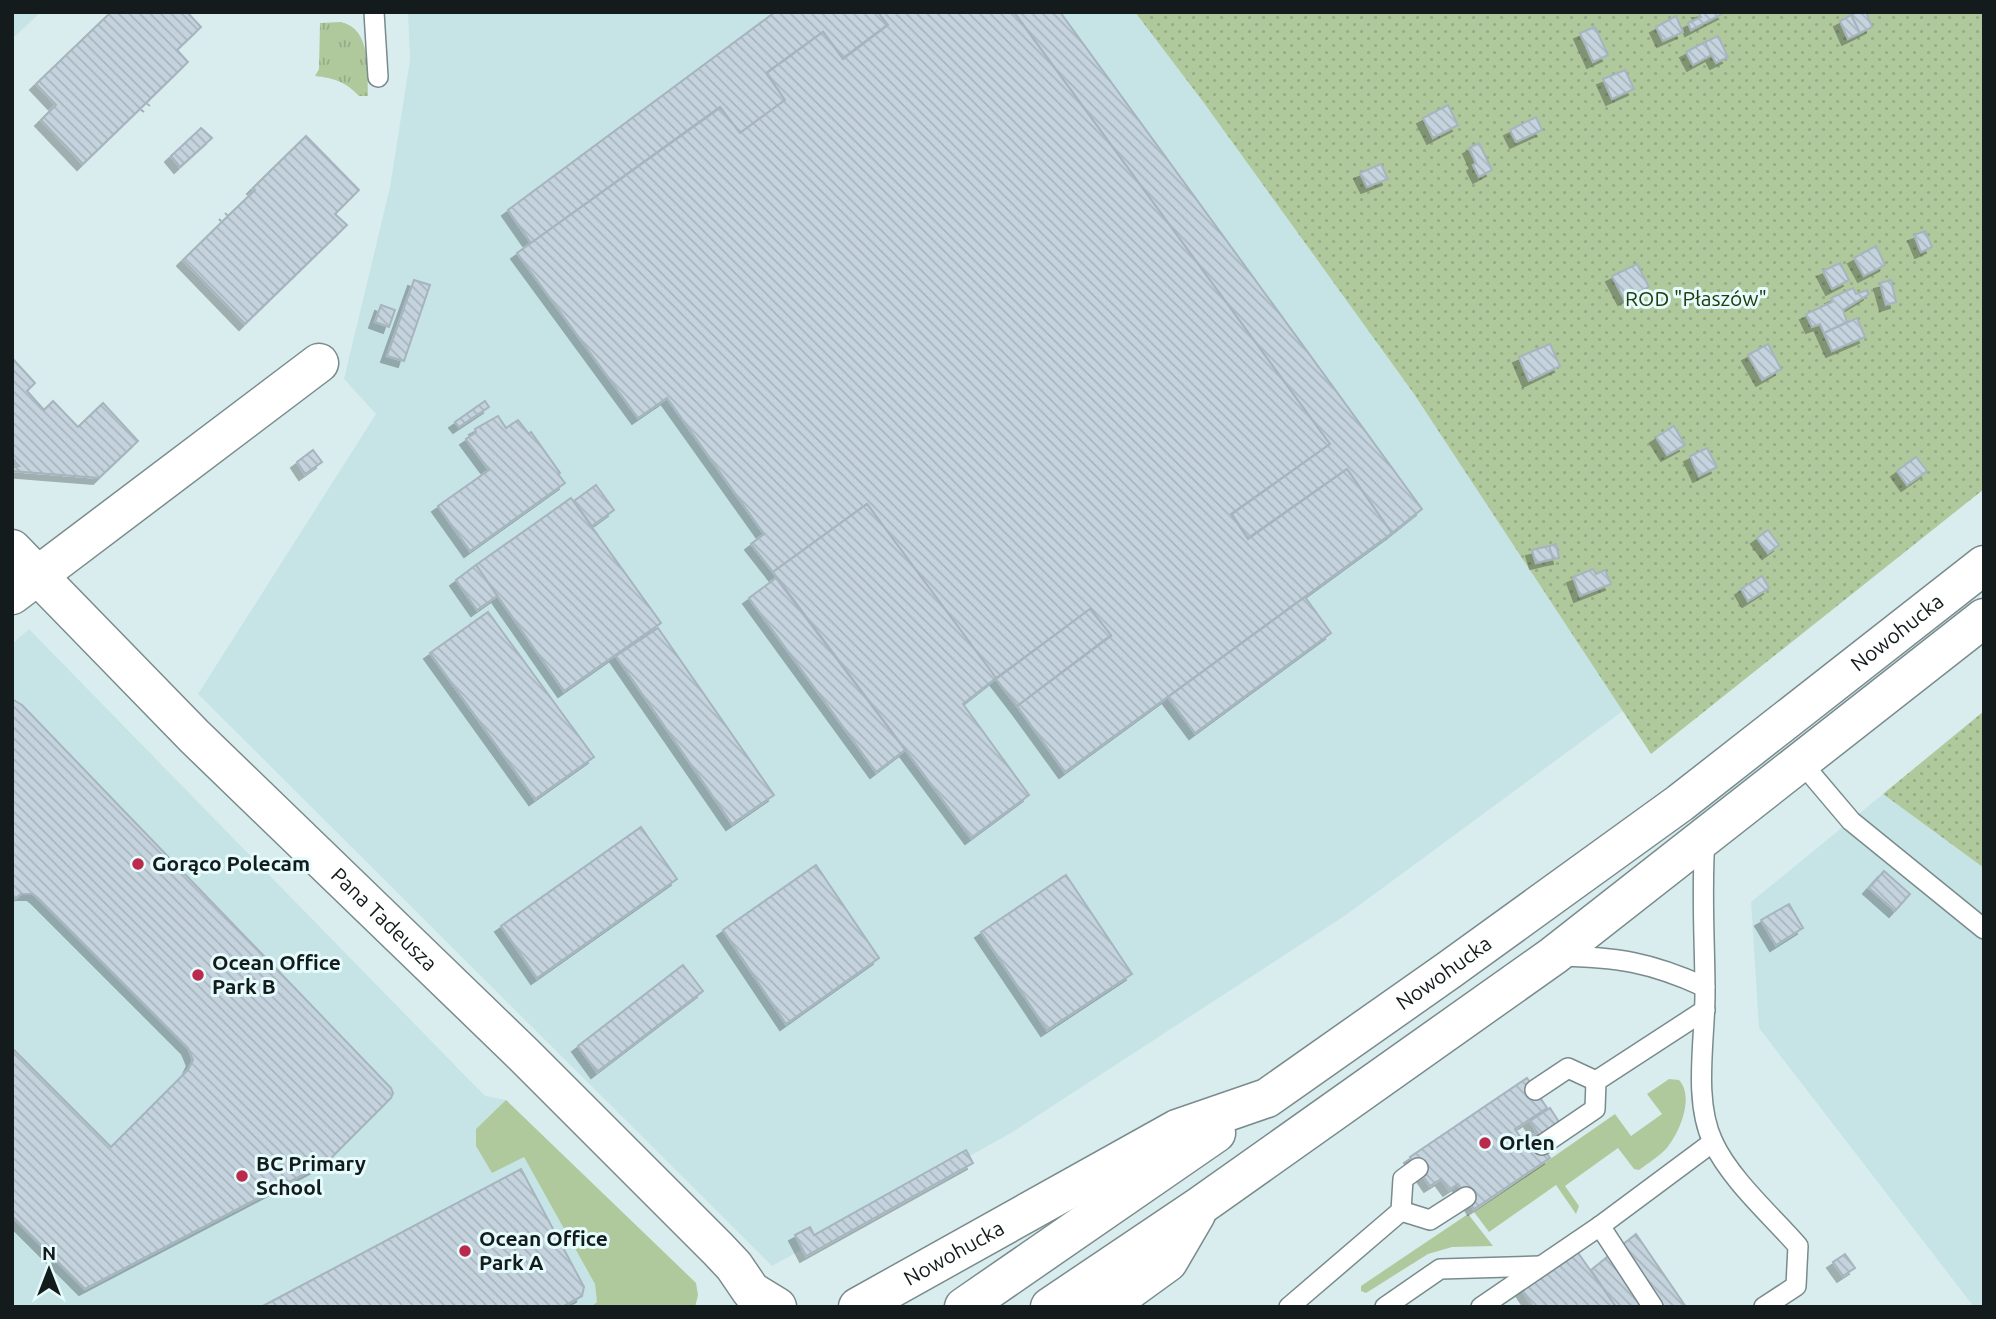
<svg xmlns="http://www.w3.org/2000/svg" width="1996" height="1319" viewBox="0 0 1996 1319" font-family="Ubuntu,sans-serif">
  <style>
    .built { fill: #c6e4e6 }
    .grass { fill: #afc99d }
    .park { fill: url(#park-tufts) }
    .garden { fill: url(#garden-dots) }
    .building { fill: url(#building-back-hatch); stroke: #a6b4be; stroke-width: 2; filter: url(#shadow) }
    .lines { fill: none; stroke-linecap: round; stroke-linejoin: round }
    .service-casing { stroke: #798b8d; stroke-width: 22 }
    .minor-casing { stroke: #798b8d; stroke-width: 41 }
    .secondary-casing { stroke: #798b8d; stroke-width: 41 }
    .service { stroke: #fff; stroke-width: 19 }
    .minor { stroke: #fff; stroke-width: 38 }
    .secondary { stroke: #fff; stroke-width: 38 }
    .poi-dot { fill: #bb2a4d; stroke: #e6fbfc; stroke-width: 2.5 }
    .labels { text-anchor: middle; stroke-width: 6; stroke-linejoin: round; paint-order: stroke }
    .park-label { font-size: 21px; fill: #233b0e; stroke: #e6fbfc }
    .street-label { font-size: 21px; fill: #141b1c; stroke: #e6fbfc }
    .poi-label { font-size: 21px; font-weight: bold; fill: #141b1c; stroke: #e6fbfc; text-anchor: start }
  </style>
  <defs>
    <pattern id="park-tufts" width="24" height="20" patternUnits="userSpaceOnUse" patternTransform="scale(1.75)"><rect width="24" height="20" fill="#afc99d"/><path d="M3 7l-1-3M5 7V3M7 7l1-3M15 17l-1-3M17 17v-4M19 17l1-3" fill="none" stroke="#96ac87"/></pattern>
    <pattern id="garden-dots" width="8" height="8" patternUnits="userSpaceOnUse" patternTransform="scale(1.75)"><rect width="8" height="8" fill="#afc99d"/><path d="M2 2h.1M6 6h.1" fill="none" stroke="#96ac87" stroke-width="1.8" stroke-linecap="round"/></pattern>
    <pattern id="building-back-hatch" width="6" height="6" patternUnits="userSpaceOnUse" patternTransform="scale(1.75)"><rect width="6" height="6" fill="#c4d3dd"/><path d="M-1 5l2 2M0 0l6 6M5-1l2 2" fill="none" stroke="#a8b5bd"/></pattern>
    <filter id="shadow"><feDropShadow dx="-6" dy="6" stdDeviation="0" flood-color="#0004"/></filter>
  </defs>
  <rect width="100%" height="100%" fill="#d9edef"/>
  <g class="built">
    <path d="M12,12H41L12,39Z"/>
    <path d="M408,12H1135L1204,103L1414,394L1623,711L1346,915L1011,1133L772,1266L198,694L376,414L344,379L390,187L410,60Z"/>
    <path d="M29,629L485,1096L506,1100L696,1283L698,1295L695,1307H12V644Z"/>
    <path d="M1883,794L1984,868V1307H1974L1759,1028L1751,902Z"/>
  </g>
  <g class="grass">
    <path d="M1669,1079L1679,1080C1695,1097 1679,1134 1666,1149C1658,1157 1648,1163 1639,1170L1634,1169L1618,1148L1565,1186L1579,1206L1576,1214L1556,1185L1489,1232L1474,1212L1615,1114L1631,1136L1662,1114L1647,1094Z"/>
    <path d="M506,1100L696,1283L698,1295L695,1307H591L597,1302L595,1284L524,1157L492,1173L476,1146V1129Z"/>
    <path d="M1468,1214L1493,1246L1452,1247L1428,1254L1366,1293L1361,1291V1286Z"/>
  </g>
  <path class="park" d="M341,22C372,29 367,71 368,96H359C346,82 334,78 315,76L319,69L320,23Z"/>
  <g class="garden">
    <path d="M1135,12H1984V489L1651,754L1414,394L1204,103Z"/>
    <path d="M1984,711V868L1883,794Z"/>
  </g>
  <g class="building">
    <path d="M111,12H187L201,27L177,50L188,62L146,103L150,106L146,103L83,164L41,120L56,105L36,84Z"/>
    <path d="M775,12H878L887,25L843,58L823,32L766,73L785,100L740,133L720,107L531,243L508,210Z"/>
    <path d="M878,12H1014L1330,444L1231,514L1248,539L1347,469L1392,533L1065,772L1017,706L1111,636L1091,609L996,678L867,504L773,572L751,544L764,534L667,398L638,418L517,253L720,108L740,133L785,100L767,73L823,32L843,59L888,25Z"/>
    <path d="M1014,12H1060L1422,509L1392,533L1347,469L1248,538L1232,514L1330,444Z"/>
    <path d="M1698,12H1723L1724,13L1691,30L1688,23L1701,17Z"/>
    <path d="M1857,12H1866L1872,27L1860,33L1851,15Z"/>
    <path d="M1851,15L1860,33L1848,39L1840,21Z"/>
    <path d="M1676,16L1683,32L1663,41L1656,27Z"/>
    <path d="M1595,27L1608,55L1593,62L1580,33Z"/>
    <path d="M1718,36L1728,57L1716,63L1705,42Z"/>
    <path d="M1705,42L1711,55L1693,65L1686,52Z"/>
    <path d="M1625,70L1634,89L1612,99L1603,79Z"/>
    <path d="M1448,105L1458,125L1433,138L1423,118Z"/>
    <path d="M1536,117L1542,130L1516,142L1510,130Z"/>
    <path d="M201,128L212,138L180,167L171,156Z"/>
    <path d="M306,136L359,190L335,214L347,225L245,324L183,260L228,216L225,213L228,216L255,190L253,188Z"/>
    <path d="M1479,143L1492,170L1479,177L1473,165L1476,163L1469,148Z"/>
    <path d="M1381,164L1388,179L1367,187L1360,173Z"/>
    <path d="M1925,231L1932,247L1921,252L1914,235Z"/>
    <path d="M1876,246L1885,265L1864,276L1854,258Z"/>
    <path d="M1840,263L1849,280L1832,289L1823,271Z"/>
    <path d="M1637,264L1649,287L1624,299L1612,276Z"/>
    <path d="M414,280L430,285L404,361L387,356Z"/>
    <path d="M1891,280L1896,302L1886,305L1880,283Z"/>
    <path d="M1853,288L1856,294L1867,290L1869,294L1843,310L1847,322L1824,333L1820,324L1812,327L1806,314L1832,302L1831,298Z"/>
    <path d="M381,305L395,310L389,327L375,322Z"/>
    <path d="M1857,318L1865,337L1832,351L1824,333Z"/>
    <path d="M1550,344L1560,366L1529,381L1519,357Z"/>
    <path d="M1768,344L1781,369L1762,380L1748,355Z"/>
    <path d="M12,358L35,383L27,391L44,410L53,401L78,427L103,403L138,441L99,478L12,471V467L19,466L12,458Z"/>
    <path d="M485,401L489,407L459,427L455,422Z"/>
    <path d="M498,416L506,428L518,420L529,434L531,432L560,473L558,474L565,483L470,551L438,506L489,470L466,439L476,432L475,429Z"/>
    <path d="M1674,426L1685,445L1667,455L1656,437Z"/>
    <path d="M1707,448L1717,467L1699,476L1690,456Z"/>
    <path d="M313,450L322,462L305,474L297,462Z"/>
    <path d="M1916,457L1927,471L1907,485L1897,471Z"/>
    <path d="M596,485L614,510L592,526L574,501Z"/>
    <path d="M571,498L661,623L564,691L476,565Z"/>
    <path d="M867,504L996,678L963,704L1029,795L971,838L773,572Z"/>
    <path d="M1768,530L1779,545L1768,553L1757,538Z"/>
    <path d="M1556,544L1559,558L1553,559L1549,546Z"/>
    <path d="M1549,546L1553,559L1536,563L1532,550Z"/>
    <path d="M476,565L497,596L477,610L456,580Z"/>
    <path d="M1593,569L1596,574L1605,570L1611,584L1580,596L1573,577Z"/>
    <path d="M1762,576L1769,588L1748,601L1741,589Z"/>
    <path d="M776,578L905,750L876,772L749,598Z"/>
    <path d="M1305,597L1331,633L1195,733L1168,697Z"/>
    <path d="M1090,609L1111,635L1017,706L996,679Z"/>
    <path d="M488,612L594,757L535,799L430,653Z"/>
    <path d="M658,628L774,795L732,824L616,656Z"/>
    <path d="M12,699L22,705L391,1088L393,1093L391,1098L327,1162L85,1289L12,1216V1048L111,1147L188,1070L193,1060L188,1048L38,898L33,894H21L12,901Z"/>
    <path d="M641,827L677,879L537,978L501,926Z"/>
    <path d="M816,865L879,958L786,1024L723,930Z"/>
    <path d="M1884,871L1910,894L1895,911L1869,888Z"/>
    <path d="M1066,875L1132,974L1047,1030L981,932Z"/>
    <path d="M1789,904L1803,928L1776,945L1761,920Z"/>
    <path d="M683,965L703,991L597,1072L578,1046Z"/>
    <path d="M1527,1078L1547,1108L1515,1129L1523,1141L1534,1134L1550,1158L1474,1209L1458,1184L1449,1190L1441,1179L1430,1186L1410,1157Z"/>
    <path d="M1550,1108L1559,1122L1539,1135L1530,1121Z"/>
    <path d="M966,1150L973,1163L806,1256L795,1235L810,1227L814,1235Z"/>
    <path d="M521,1169L584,1287L582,1296L562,1307H261Z"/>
    <path d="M1636,1234L1686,1307H1616L1591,1270Z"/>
    <path d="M1574,1247L1616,1307H1533L1519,1285Z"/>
    <path d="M1845,1254L1855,1268L1843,1276L1833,1262Z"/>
  </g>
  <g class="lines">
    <g class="service-casing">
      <g id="service">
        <path d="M374,12L378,77"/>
        <path d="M1801,762L1851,821L1984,929"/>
        <path d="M1705,839C1701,891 1705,942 1705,994C1705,1040 1693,1100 1713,1142C1730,1179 1771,1215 1798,1246L1796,1286L1764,1307"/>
        <path d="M1557,956C1617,957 1650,962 1705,987"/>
        <path d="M1596,1081L1705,1010"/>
        <path d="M1535,1090L1568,1068L1596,1081"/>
        <path d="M1542,1145L1595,1109L1596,1081"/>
        <path d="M1401,1211L1430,1220L1466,1197"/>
        <path d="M1600,1226L1653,1307"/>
        <path d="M1289,1307L1401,1211L1403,1179L1418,1168"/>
        <path d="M1385,1307L1440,1269L1540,1266"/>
        <path d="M1481,1307L1600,1226L1713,1142"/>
      </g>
    </g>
    <g class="minor-casing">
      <g id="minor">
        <path id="s1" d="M12,549L195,737L523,1054L718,1249L734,1266L751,1291L777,1307"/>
        <path d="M12,595L319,363"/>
      </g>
    </g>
    <g class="secondary-casing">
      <g id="secondary">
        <path id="s2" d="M858,1307L1177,1129L1267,1098L1449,970L1680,803L1984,565"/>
        <path d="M964,1307L1216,1133"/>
        <path d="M1050,1307L1200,1206L1553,956L1984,618"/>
        <path d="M1106,1307L1168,1262L1196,1214"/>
      </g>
    </g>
    <use href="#service" class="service"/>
    <use href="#minor" class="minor"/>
    <use href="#secondary" class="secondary"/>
  </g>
  <g class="poi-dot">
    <circle cx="138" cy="864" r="7"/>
    <circle cx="198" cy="975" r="7"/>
    <circle cx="1485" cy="1143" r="7"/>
    <circle cx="242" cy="1176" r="7"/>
    <circle cx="465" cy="1251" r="7"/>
  </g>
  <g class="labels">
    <g class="park-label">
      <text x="1696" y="306">ROD "Płaszów"</text>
    </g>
    <g class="street-label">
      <text dy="7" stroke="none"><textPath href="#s2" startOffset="1244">Nowohucka</textPath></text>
      <text dy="7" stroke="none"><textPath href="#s1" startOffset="525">Pana Tadeusza</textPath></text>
      <text dy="7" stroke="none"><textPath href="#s2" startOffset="677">Nowohucka</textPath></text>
      <text dy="7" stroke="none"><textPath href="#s2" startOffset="110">Nowohucka</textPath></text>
    </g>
    <g class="poi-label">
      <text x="152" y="871">Gorąco Polecam</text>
      <text x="212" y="970">Ocean Office<tspan x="212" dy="24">Park B</tspan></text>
      <text x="1499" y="1150">Orlen</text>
      <text x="256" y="1171">BC Primary<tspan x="256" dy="24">School</tspan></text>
      <text x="479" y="1246">Ocean Office<tspan x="479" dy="24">Park A</tspan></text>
    </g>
  </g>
  <rect width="1996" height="1319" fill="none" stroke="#141b1c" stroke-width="28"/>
  <g transform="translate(49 1270)" stroke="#e6fbfc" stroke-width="5" paint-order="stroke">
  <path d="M0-5L12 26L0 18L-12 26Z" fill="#141b1c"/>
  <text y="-10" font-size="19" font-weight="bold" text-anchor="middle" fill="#141b1c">N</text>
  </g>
</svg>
